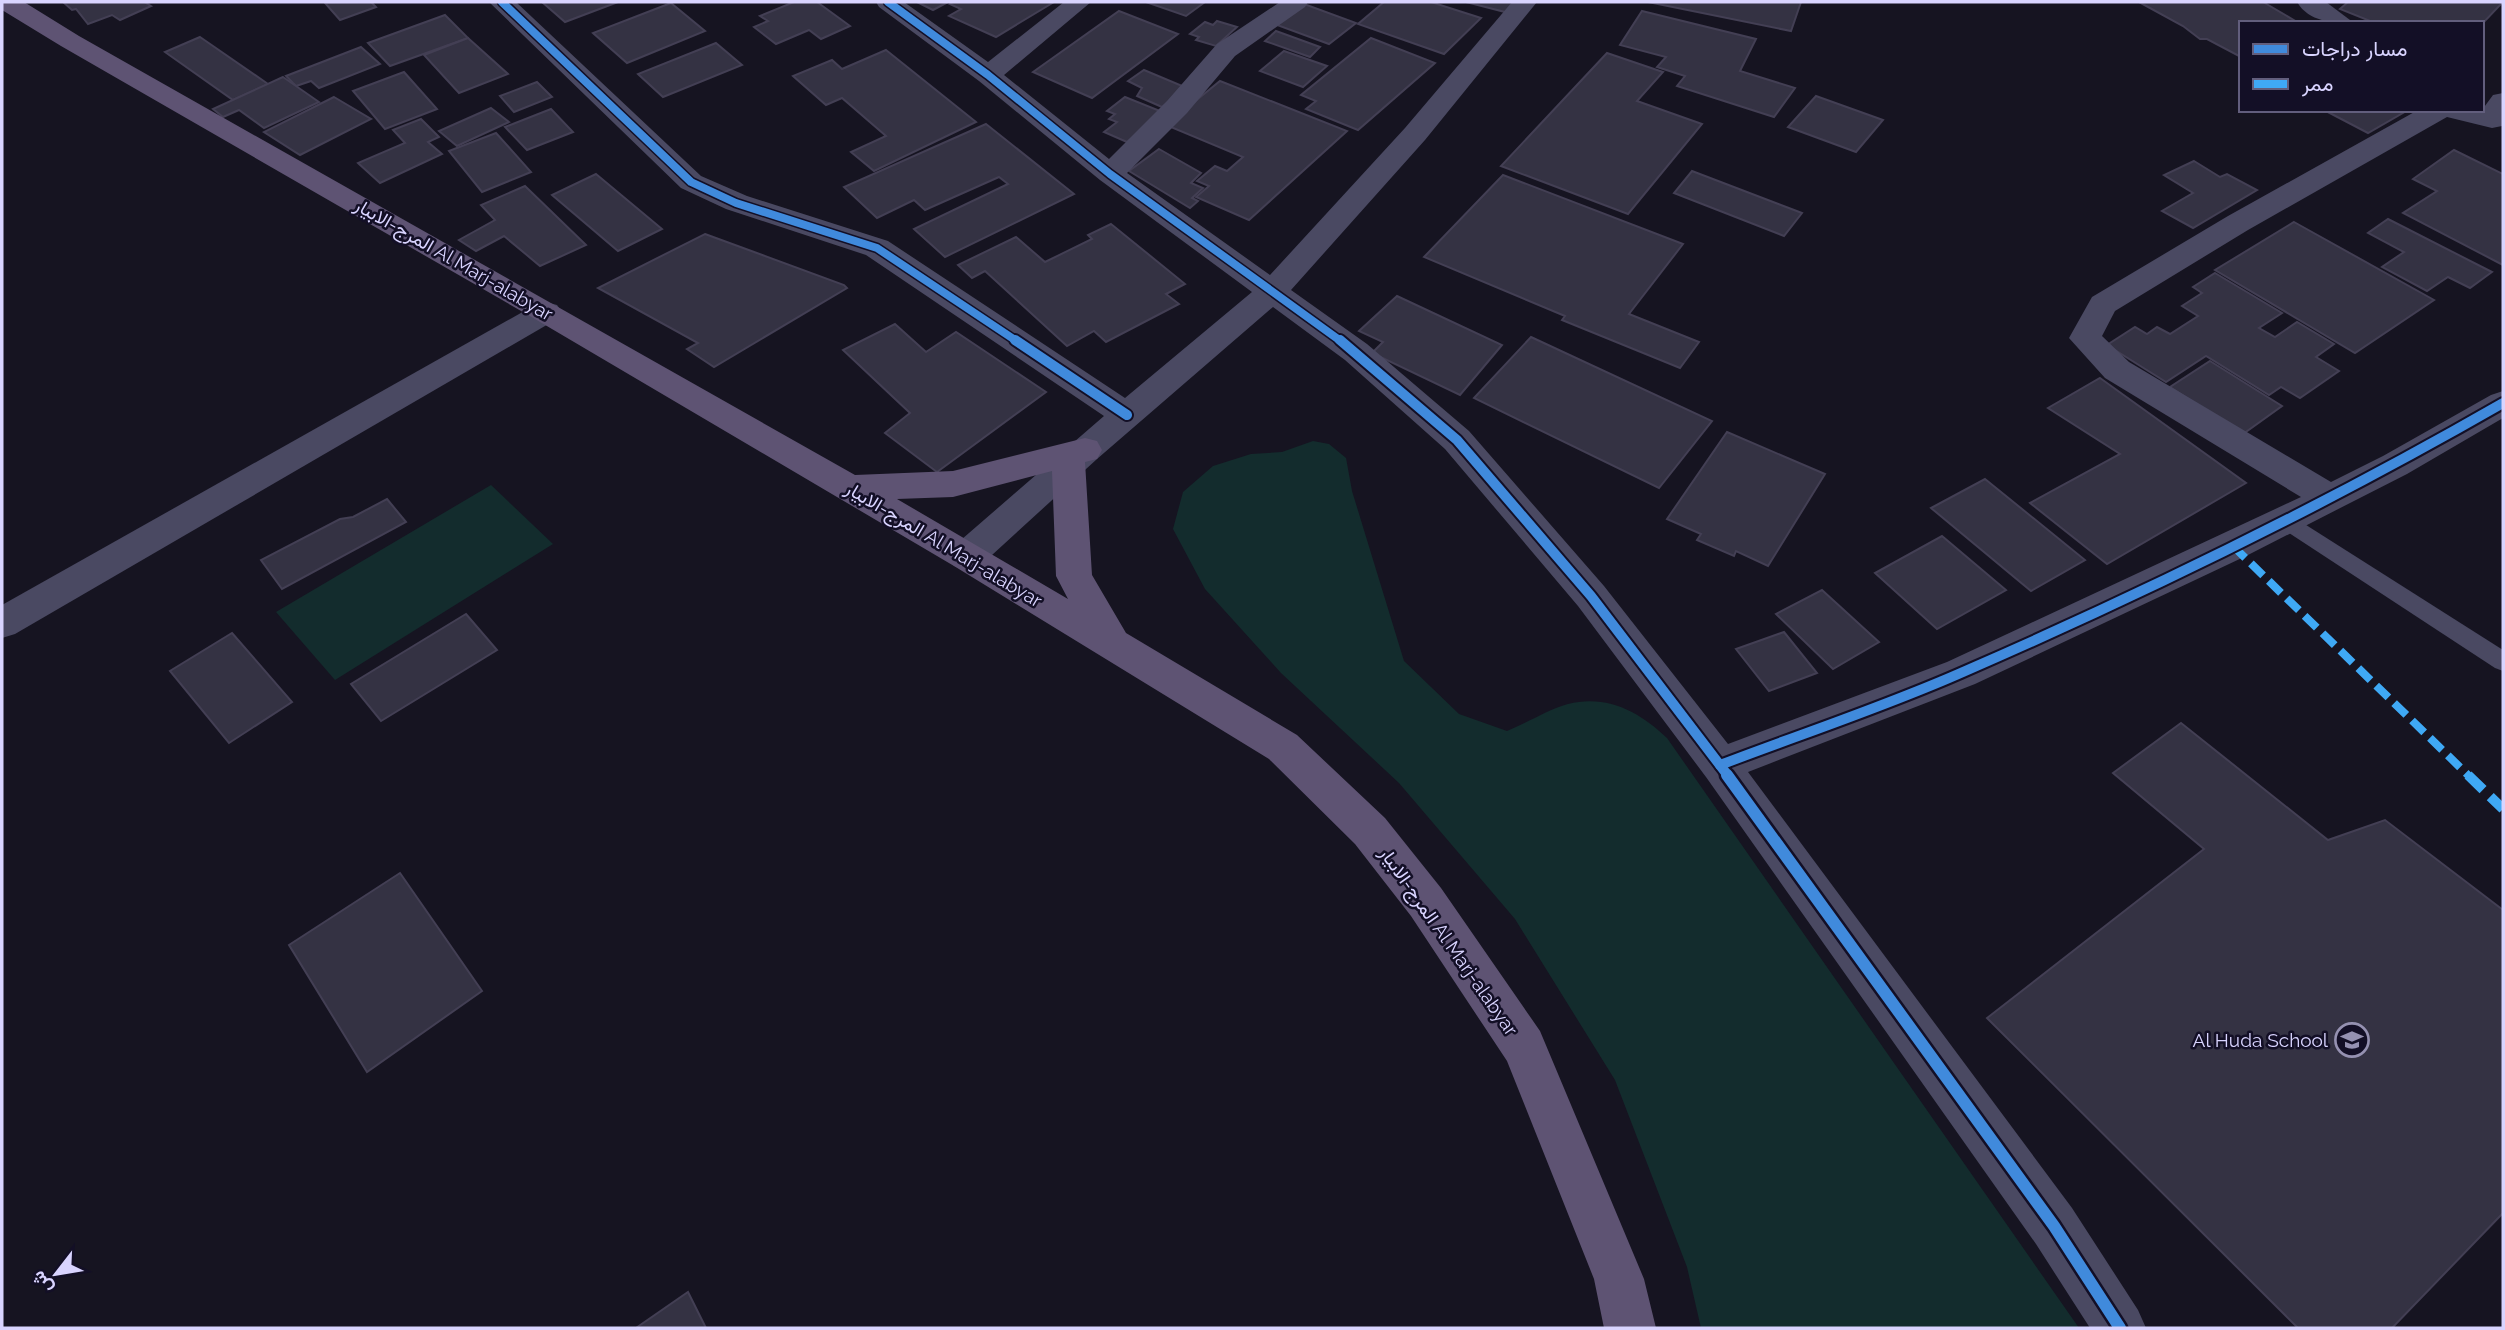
<svg xmlns="http://www.w3.org/2000/svg" width="2505" height="1330" viewBox="0 0 2505 1330" font-family="Raleway,Vazirmatn,sans-serif">
  <style>
    .green { fill: #132c2d }
    .building { fill: #343243; stroke: #433f54; stroke-width: 2 }
    .lines { fill: none; stroke-linecap: round; stroke-linejoin: round }
    .service { fill: #4a4962; fill-rule: evenodd }
    .minor { fill: #4a4962; fill-rule: evenodd }
    .primary { fill: #5e5373; fill-rule: evenodd }
    .quiet-far1 { stroke: #3fa9f5; stroke-width: 8; stroke-dasharray: 17 8; stroke-linecap: butt }
    .quiet { stroke: #3fa9f5; stroke-width: 10; stroke-dasharray: 21 10; stroke-linecap: butt }
    .cycleway-far2-casing { stroke: #130f26; stroke-width: 11 }
    .cycleway-far1-casing { stroke: #130f26; stroke-width: 14 }
    .cycleway-casing { stroke: #130f26; stroke-width: 17 }
    .cycleway-far2 { stroke: #408adc; stroke-width: 8 }
    .cycleway-far1 { stroke: #408adc; stroke-width: 10 }
    .cycleway { stroke: #408adc; stroke-width: 12 }
    .labels { text-anchor: middle; stroke-width: 5; stroke-linejoin: round; paint-order: stroke }
    .street-label { font-size: 19px; fill: #d9d4ff; stroke: #130f26 }
    .poi-label { font-size: 19px; fill: #d9d4ff; stroke: #130f26; text-anchor: end }
  </style>
  <rect width="100%" height="100%" fill="#161421"/>
  <g class="green">
    <path d="M1313,441L1329,444L1346,458L1352,491L1404,661L1459,714L1507,731C1527,723 1547,710 1568,704C1607,694 1640,712 1667,738L2079,1328H1701L1687,1267L1615,1080L1515,919L1399,783L1281,673L1205,589L1173,529L1183,492L1213,466L1251,454L1282,452Z"/>
    <path d="M491,485L553,544L335,680L276,612Z"/>
  </g>
  <g class="building">
    <path d="M63,2H151L146,3L151,6L120,20L112,15L88,24L76,9L72,10Z"/>
    <path d="M371,2L376,7L340,20L325,3Z"/>
    <path d="M542,2H618L565,22Z"/>
    <path d="M794,2H817L850,26L821,39L809,30L776,44L754,27L768,21L760,16Z"/>
    <path d="M917,2H948L933,10Z"/>
    <path d="M953,2H1054L996,37L949,16L961,9L950,4Z"/>
    <path d="M1146,2H1205L1186,16Z"/>
    <path d="M1384,2H1431L1481,18L1444,54L1358,24Z"/>
    <path d="M1466,2H1517L1509,13Z"/>
    <path d="M1648,2H1801L1791,31Z"/>
    <path d="M2139,2H2263L2297,22L2241,23V57L2207,39H2200L2183,26Z"/>
    <path d="M2348,2H2503L2482,24L2375,23L2340,9Z"/>
    <path d="M671,3L705,31L627,63L593,33Z"/>
    <path d="M1304,4L1356,23L1329,44L1277,25Z"/>
    <path d="M1119,11L1178,34L1092,98L1033,72Z"/>
    <path d="M1642,11L1756,39L1740,71L1795,88L1774,117L1677,86L1685,76L1657,67L1666,57L1620,45Z"/>
    <path d="M445,15L468,38L390,66L368,43Z"/>
    <path d="M1217,21L1237,27L1216,46L1196,40L1199,37L1190,34L1205,22L1213,25Z"/>
    <path d="M1276,31L1320,47L1310,57L1265,41Z"/>
    <path d="M200,37L268,84L233,100L165,52Z"/>
    <path d="M468,38L508,74L459,93L424,55Z"/>
    <path d="M1371,38L1435,63L1358,130L1306,109L1316,101L1301,95Z"/>
    <path d="M716,43L742,65L663,97L638,74Z"/>
    <path d="M361,47L380,64L319,88L311,81L296,86L286,76Z"/>
    <path d="M886,50L976,122L874,171L851,152L886,136L842,98L826,105L793,76L832,60L842,69Z"/>
    <path d="M1284,51L1327,66L1303,87L1260,71Z"/>
    <path d="M1607,53L1663,72L1637,101L1702,124L1628,214L1501,166Z"/>
    <path d="M1144,70L1187,88L1162,107L1137,96L1142,88L1128,81Z"/>
    <path d="M404,72L437,109L385,129L353,91Z"/>
    <path d="M283,77L319,102L264,128L239,110L223,117L213,109Z"/>
    <path d="M1220,81L1347,131L1249,220L1196,197L1209,186L1197,181L1215,166L1227,171L1243,157L1166,125Z"/>
    <path d="M537,82L552,97L514,112L500,96Z"/>
    <path d="M1816,96L1883,120L1856,152L1788,127Z"/>
    <path d="M334,97L371,119L300,155L264,132Z"/>
    <path d="M1125,97L1165,113L1127,142L1104,132L1117,122L1109,119L1115,114L1107,111Z"/>
    <path d="M491,108L509,122L457,146L439,131Z"/>
    <path d="M551,109L573,132L527,150L505,127Z"/>
    <path d="M2324,110H2408L2368,133Z"/>
    <path d="M421,119L439,137L428,142L442,154L380,183L358,163L405,143L393,130Z"/>
    <path d="M986,124L1074,194L945,257L914,229L1008,184L999,177L925,210L914,200L877,218L844,187Z"/>
    <path d="M496,133L531,172L482,192L449,151Z"/>
    <path d="M1159,149L1201,173L1191,183L1203,188L1192,198L1198,201L1190,208L1129,171Z"/>
    <path d="M2454,150L2503,174V265L2403,213L2437,191L2413,179Z"/>
    <path d="M2194,161L2220,177L2227,174L2257,190L2193,228L2162,211L2193,193L2164,175Z"/>
    <path d="M1692,171L1802,213L1784,236L1674,193Z"/>
    <path d="M596,174L662,229L618,251L552,195Z"/>
    <path d="M1503,175L1683,244L1629,314L1699,342L1680,368L1562,320L1565,316L1424,257Z"/>
    <path d="M525,186L586,245L540,266L504,236L476,251L459,240L495,220L481,205Z"/>
    <path d="M2388,219L2492,272L2470,288L2448,277L2427,291L2382,267L2404,252L2368,233Z"/>
    <path d="M2294,222L2434,300L2355,353L2215,270Z"/>
    <path d="M1111,224L1185,284L1166,294L1179,304L1106,342L1094,331L1067,346L985,271L972,278L958,265L1016,237L1045,262L1092,239L1088,235Z"/>
    <path d="M705,234L844,285L847,288L714,367L687,349L698,343L598,288Z"/>
    <path d="M2215,273L2282,313L2259,328L2275,337L2297,322L2334,344L2316,357L2339,371L2300,398L2281,387L2269,395L2206,356L2166,382L2107,345L2135,327L2147,334L2157,327L2170,334L2198,316L2182,306L2202,293L2193,287Z"/>
    <path d="M1397,296L1502,345L1460,395L1372,353L1383,342L1359,331Z"/>
    <path d="M895,324L926,352L956,332L1046,392L937,472L885,433L910,413L843,350Z"/>
    <path d="M1531,337L1712,421L1659,488L1474,398Z"/>
    <path d="M2210,361L2282,406L2243,434L2170,387Z"/>
    <path d="M2100,378L2246,483L2107,564L2030,503L2120,454L2048,408Z"/>
    <path d="M1727,432L1825,474L1768,566L1736,551L1734,556L1697,540L1701,534L1667,519Z"/>
    <path d="M1985,479L2085,560L2031,591L1931,508Z"/>
    <path d="M387,499L406,522L282,589L261,560L340,519L353,517Z"/>
    <path d="M1942,536L2006,590L1937,629L1875,573Z"/>
    <path d="M1822,590L1879,642L1833,669L1776,614Z"/>
    <path d="M466,614L497,650L381,721L351,684Z"/>
    <path d="M1784,632L1817,673L1769,691L1736,649Z"/>
    <path d="M232,633L292,702L229,743L170,671Z"/>
    <path d="M2181,723L2328,840L2385,820L2503,910V1213L2392,1328H2298L1987,1018L2204,849L2113,773Z"/>
    <path d="M400,873L482,991L367,1072L289,945Z"/>
    <path d="M688,1292L706,1328H636Z"/>
  </g>
  <g class="lines">
    <path class="service" d="M2284,511L2503,650V671L2495,668L2277,525L2273,519L2277,513Z"/>
    <g class="minor">
      <path d="M489,2H516L701,176L747,196L888,241L1125,398L1252,292L1100,180L979,81L879,7L876,2H904L988,62L1064,2H1091L1004,75L1109,159L1167,101L1217,44L1280,2H1308L1305,7L1235,56L1187,113L1127,173L1270,275L1405,128L1512,2H1537L1425,140L1291,290L1367,344L1469,431L1604,586L1728,744L1947,662L2301,497L2105,378L2069,338L2092,297L2228,216L2418,110H2482L2493,95L2503,93L2502,126L2492,128L2447,117L2248,230L2115,311L2102,336L2129,362L2331,482L2383,456L2491,395L2503,391V418L2407,474L2246,556L1975,684L1748,772L2072,1208L2138,1310L2146,1328H2090L2036,1244L1706,777L1578,606L1445,449L1345,360L1273,307L1097,459L980,566L967,570L954,566L949,556L954,546L1104,416L866,255L726,209L681,188Z"/>
      <path d="M2297,2H2326L2354,23C2332,23 2309,22 2297,2Z"/>
      <path d="M546,302L557,305L562,312L557,319L15,634L2,638V605L535,305Z"/>
    </g>
    <path class="primary" d="M2,2H24L79,36L855,475L953,471L1085,438L1097,441L1102,450L1097,459L1085,462L1092,575L1126,633L1297,735L1385,818L1441,888L1540,1031L1644,1279L1656,1328H1604L1594,1279L1507,1061L1411,916L1355,844L1269,759L954,566L535,319L61,46L2,10ZM1052,471L1056,576L1068,599L897,499L953,497Z"/>
    <path class="quiet-far1" d="M2233,546L2470,777"/>
    <path class="quiet" d="M2468,775L2503,809"/>
    <g class="cycleway-far2-casing">
      <g id="cycleway-far2">
        <path d="M502,2L691,182L736,203L877,248L1018,342"/>
        <path d="M888,2L988,75L1110,174L1342,342"/>
      </g>
    </g>
    <g class="cycleway-far1-casing">
      <g id="cycleway-far1">
        <path d="M1015,340L1127,415"/>
        <path d="M1340,340L1457,440L1591,596L1729,777"/>
        <path d="M1720,765C1801,734 1884,707 1963,672C2147,592 2329,503 2503,403"/>
      </g>
    </g>
    <g class="cycleway-casing">
      <path id="cycleway" d="M1727,775L2054,1226L2120,1328"/>
    </g>
    <use href="#cycleway-far2" class="cycleway-far2"/>
    <use href="#cycleway-far1" class="cycleway-far1"/>
    <use href="#cycleway" class="cycleway"/>
  </g>
  <defs>
    <g id="school-ring" transform="scale(1.75)"><circle r="9.5" fill="#130f26" stroke="#9591b1" stroke-width="1.5"/><path d="M0-5L7-2L0 1L-7-2ZM-4 1L0 2.5L4 1V4Q0 6-4 4Z" fill="#9591b1"/></g>
  </defs>
  <g fill-rule="evenodd">
    <use href="#school-ring" x="2352" y="1040"/>
  </g>
  <g class="labels">
    <g class="street-label">
      <text transform="translate(454 259) rotate(30)" y="7">المرج-الابيار Al Marj-alabyar</text>
      <text transform="translate(944 544) rotate(31)" y="7">المرج-الابيار Al Marj-alabyar</text>
      <text transform="translate(1449 941) rotate(55)" y="7">المرج-الابيار Al Marj-alabyar</text>
    </g>
    <g class="poi-label">
      <text x="2328" y="1047">Al Huda School</text>
    </g>
  </g>
  <rect width="2505" height="1330" fill="none" stroke="#d9d4ff" stroke-width="7"/>
  <rect x="2239" y="21" width="245" height="91" fill="#130f26" stroke="#625e7d" stroke-width="2"/>
  <rect x="2253" y="44" width="35" height="10" fill="#408adc" stroke="#625e7d" stroke-width="2"/>
  <text x="2302" y="56" font-size="21" fill="#d9d4ff">مسار دراجات</text>
  <rect x="2253" y="79" width="35" height="10" fill="#3fa9f5" stroke="#625e7d" stroke-width="2"/>
  <text x="2302" y="91" font-size="21" fill="#d9d4ff">ممر</text>
  <g transform="translate(56 1274) rotate(239)" stroke="#130f26" stroke-width="5" paint-order="stroke">
  <path d="M0-5L12 26L0 18L-12 26Z" fill="#d9d4ff"/>
  <text y="-10" font-size="19" font-weight="bold" text-anchor="middle" fill="#d9d4ff">ش</text>
  </g>
</svg>
